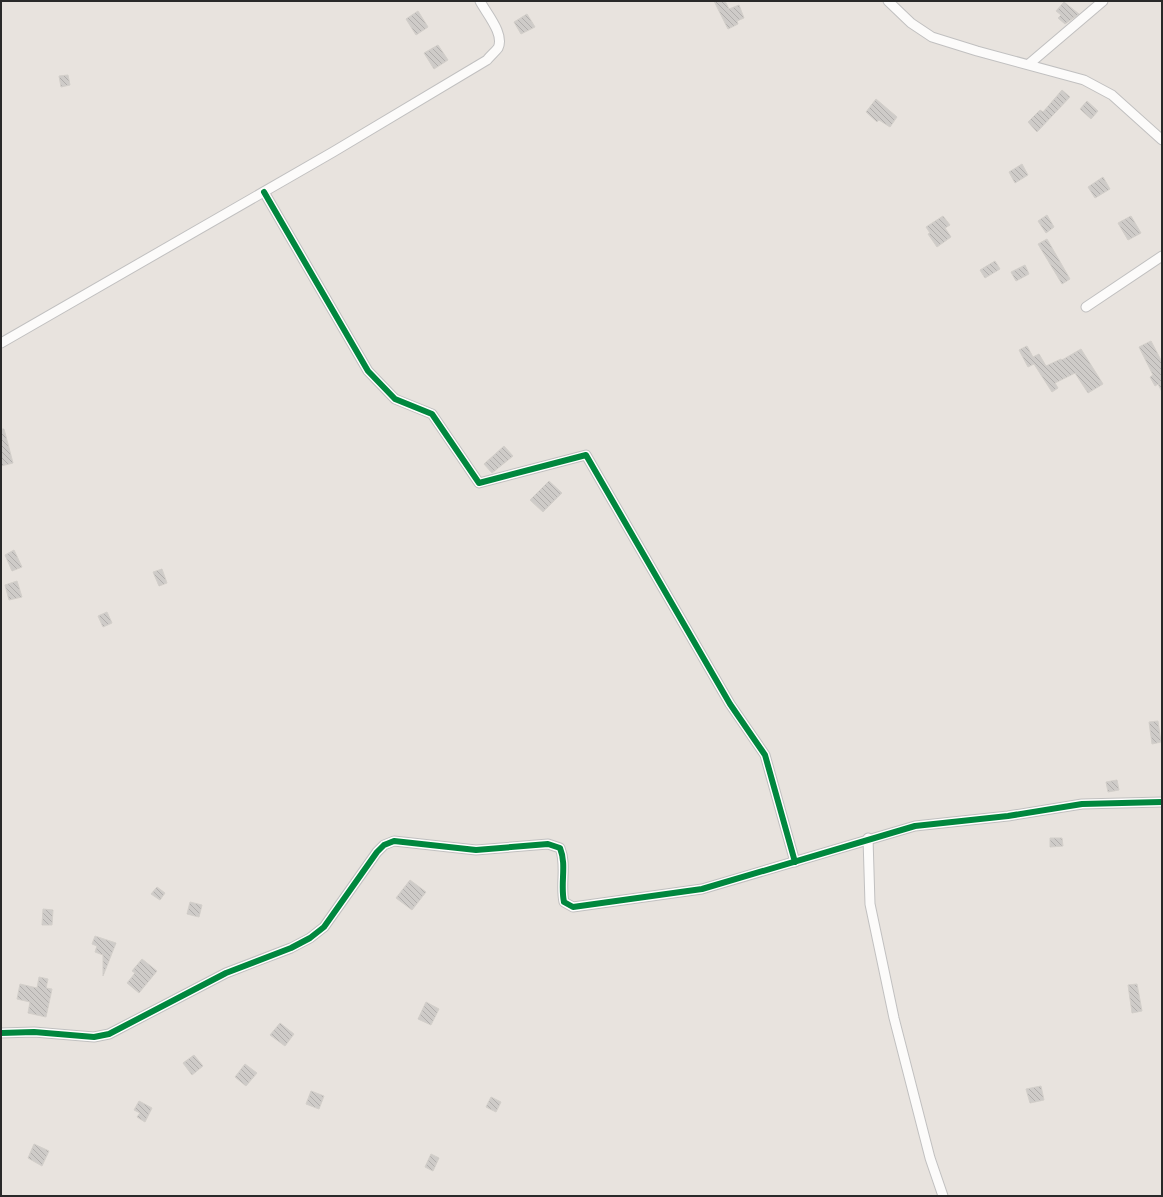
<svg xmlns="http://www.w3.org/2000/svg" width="1163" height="1197" viewBox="0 0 1163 1197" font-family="Overpass,sans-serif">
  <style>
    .building { fill: url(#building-back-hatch); stroke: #d3cfca }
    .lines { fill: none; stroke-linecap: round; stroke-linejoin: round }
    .minor-casing { stroke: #c1c0c0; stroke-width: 11 }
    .minor { stroke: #fcfbfa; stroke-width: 9 }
    .cycleway-casing { stroke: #fff; stroke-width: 8 }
    .cycleway { stroke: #00873e; stroke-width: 6 }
  </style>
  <defs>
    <pattern id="building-back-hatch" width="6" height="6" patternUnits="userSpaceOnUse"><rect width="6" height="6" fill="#cecbc8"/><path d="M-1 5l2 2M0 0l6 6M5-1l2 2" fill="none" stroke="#b1aeac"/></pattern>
  </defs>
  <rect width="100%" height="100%" fill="#e8e3de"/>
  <g class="building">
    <path d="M714,1H725L729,9L739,5L744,18L737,21L738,24L728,29Z"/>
    <path d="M1064,2L1079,14L1065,24L1058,18L1061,15L1056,11Z"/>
    <path d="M418,11L428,27L416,35L406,19Z"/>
    <path d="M527,14L535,27L521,34L514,22Z"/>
    <path d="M438,45L448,60L434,69L424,53Z"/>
    <path d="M68,75L70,85L61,87L59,76Z"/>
    <path d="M1062,90L1070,97L1037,132L1028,122L1040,110L1043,112Z"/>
    <path d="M876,99L897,117L890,127L879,120L877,122L866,112Z"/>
    <path d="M1087,101L1098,111L1091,119L1080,109Z"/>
    <path d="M1022,164L1028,175L1015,183L1009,172Z"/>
    <path d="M1103,177L1110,189L1095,198L1088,187Z"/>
    <path d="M1047,215L1054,227L1046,233L1038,221Z"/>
    <path d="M943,216L950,225L945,228L951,237L937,247L928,234L930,233L926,227Z"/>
    <path d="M1131,216L1141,233L1128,240L1118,223Z"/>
    <path d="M1047,239L1070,279L1062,284L1038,244Z"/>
    <path d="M995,261L1000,269L985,278L980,270Z"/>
    <path d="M1025,265L1029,274L1016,281L1011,272Z"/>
    <path d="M1151,341L1162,362V392L1158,384L1155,386L1150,377L1153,375L1139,347Z"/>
    <path d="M1027,346L1033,357L1039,354L1046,366L1061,359L1062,360L1081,349L1103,384L1088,393L1075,373L1055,383L1058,388L1052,392L1034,364L1028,367L1019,350Z"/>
    <path d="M1,429H4L13,463L1,466Z"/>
    <path d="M504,446L513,456L492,473L484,464Z"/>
    <path d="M549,481L562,493L543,512L530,500Z"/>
    <path d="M14,550L22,567L12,571L5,555Z"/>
    <path d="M162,569L167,583L159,586L153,572Z"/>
    <path d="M17,581L22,597L9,600L5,585Z"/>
    <path d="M107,612L112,623L103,627L98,616Z"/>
    <path d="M1158,721L1161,742L1152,744L1149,722Z"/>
    <path d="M1117,780L1119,790L1108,792L1106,782Z"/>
    <path d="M1050,838H1062L1063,846L1050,847Z"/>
    <path d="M410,880L426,892L412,910L396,898Z"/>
    <path d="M157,887L165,893L160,900L151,894Z"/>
    <path d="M190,902L202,905L199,917L187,914Z"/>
    <path d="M43,909L53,910L52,925H42Z"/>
    <path d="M95,936L116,943L103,976V955L95,952L97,946L92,944Z"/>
    <path d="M142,959L157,971L139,993L127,983L135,973L132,971Z"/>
    <path d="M39,977L48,979L46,988L52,989L46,1017L28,1013L30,1002L17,999L20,984L37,988Z"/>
    <path d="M1137,984L1142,1011L1132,1013L1128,985Z"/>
    <path d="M426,1002L439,1009L431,1025L418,1019Z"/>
    <path d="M280,1023L294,1034L285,1046L270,1035Z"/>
    <path d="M194,1055L203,1066L192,1075L183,1063Z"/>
    <path d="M245,1064L257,1073L246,1086L235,1077Z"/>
    <path d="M1041,1086L1044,1100L1030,1103L1026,1089Z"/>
    <path d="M311,1091L324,1096L319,1109L306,1104Z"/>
    <path d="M491,1097L501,1102L496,1112L486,1107Z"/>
    <path d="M139,1101L152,1108L145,1122L137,1117L140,1113L134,1110Z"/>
    <path d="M34,1144L49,1151L42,1166L28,1158Z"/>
    <path d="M431,1154L439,1158L433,1171L425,1167Z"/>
  </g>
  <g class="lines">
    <g class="minor-casing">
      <g id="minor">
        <path d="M888,1L911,23L932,37L977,51L1084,80L1112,95L1162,140"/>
        <path d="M1029,64L1103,1"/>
        <path d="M264,192L368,371L395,399L432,414L479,483L586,455L730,704L765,755L795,862"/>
        <path d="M1086,307L1162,256"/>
        <path d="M1,343L333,152L487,60C490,56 495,52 498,48C505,34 486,13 480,1"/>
        <path d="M868,838L870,904L894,1018L930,1158L943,1196"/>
        <path d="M1,1033L34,1032L94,1037L109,1034L226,973L291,948L310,938L324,927L377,852L384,845L394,841L476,850L548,844L560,848C567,865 560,884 564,902L573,907L702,889L915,826L1008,816L1082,804L1162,802"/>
      </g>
    </g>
    <use href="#minor" class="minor"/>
    <g class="cycleway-casing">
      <g id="cycleway">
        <path d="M264,192L368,371L395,399L432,414L479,483L586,455L730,704L765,755L795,862"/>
        <path d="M1,1033L34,1032L94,1037L109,1034L226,973L291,948L310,938L324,927L377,852L384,845L394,841L476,850L548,844L560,848C567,865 560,884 564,902L573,907L702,889L915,826L1008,816L1082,804L1162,802"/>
      </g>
    </g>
    <use href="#cycleway" class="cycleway"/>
  </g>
  <rect width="1163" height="1197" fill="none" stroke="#292929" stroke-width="4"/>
</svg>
